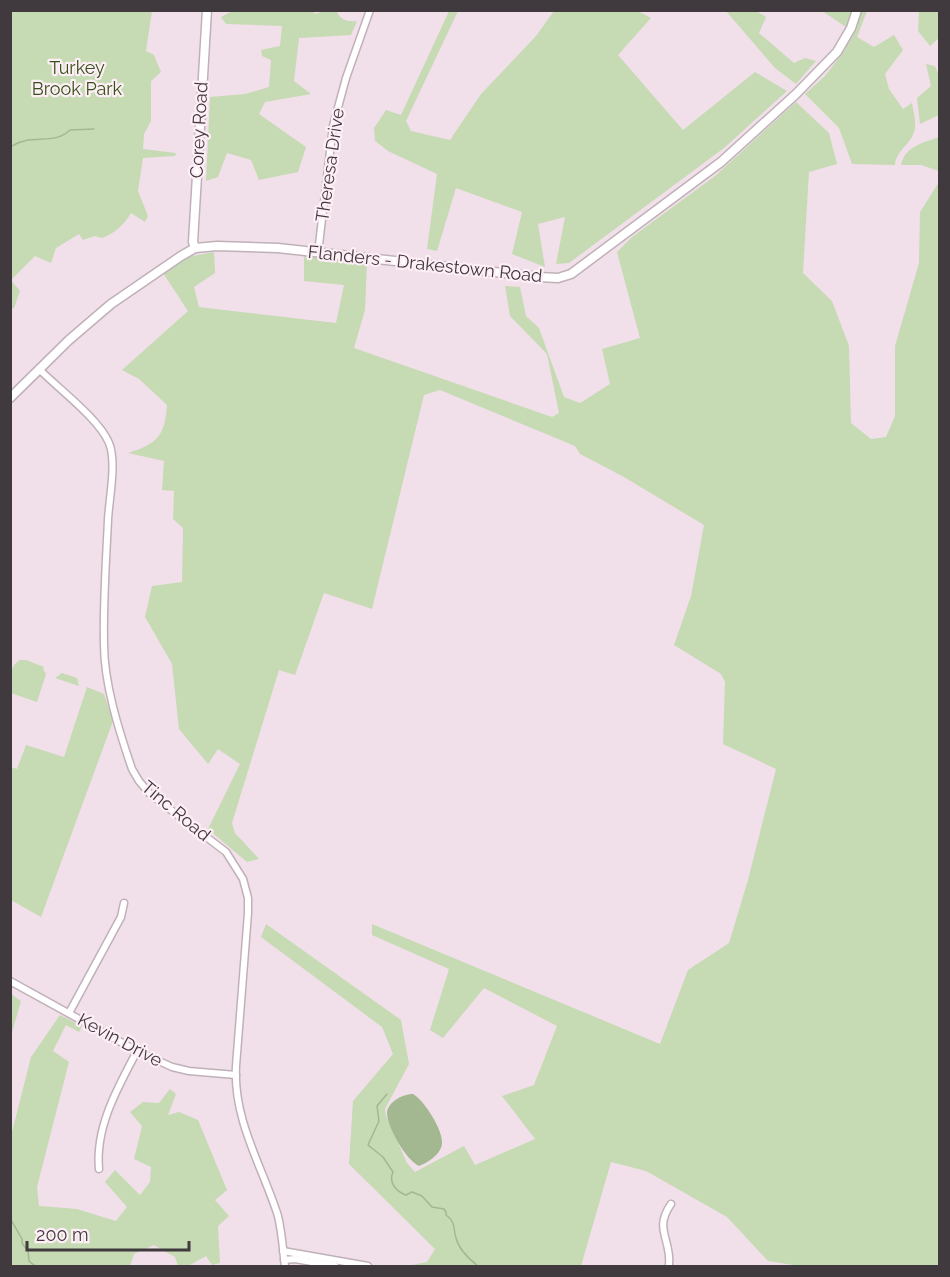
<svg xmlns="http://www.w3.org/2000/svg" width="950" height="1277" viewBox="0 0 950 1277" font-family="Raleway,sans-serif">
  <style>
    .green { fill: #c6dab4 }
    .water { fill: #a3b891 }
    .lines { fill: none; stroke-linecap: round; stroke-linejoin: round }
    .stream { stroke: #a3b891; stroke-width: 1.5 }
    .street-casing { stroke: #c0b1b9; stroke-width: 9 }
    .secondary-casing { stroke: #c0b1b9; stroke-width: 11 }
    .street { stroke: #fff; stroke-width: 6 }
    .secondary { stroke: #fff; stroke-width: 8 }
    .labels { text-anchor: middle; stroke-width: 4.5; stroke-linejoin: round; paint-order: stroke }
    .park-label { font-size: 18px; fill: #365118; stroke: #feeef6 }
    .street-label { font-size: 18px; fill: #40393d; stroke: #feeef6 }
  </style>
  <rect width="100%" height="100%" fill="#f1e0e9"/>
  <g class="green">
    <path d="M313,10L315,14L324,11H337C339,20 348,22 357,21L351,35L299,38L294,81L311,94L265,102L259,114L306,147L298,172L259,180L251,160L227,153L218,177L206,181L210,97L245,94L269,87L271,60L262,56L261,50L280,46L282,26L226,24L221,17L232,11Z"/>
    <path d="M852,10L846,27L822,11V10Z"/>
    <path d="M10,11H152L146,51L154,55L161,72L151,81V121L144,134L143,149L176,153L175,156L143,158L138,191L148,216L145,222L131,213C124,225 115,233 102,238L95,236L83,240L79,234L56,248L51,263L35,256L11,280L20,291L14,308L11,309Z"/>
    <path d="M449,11H458L406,121L411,131L450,140L481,94L536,36L554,11H638L651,18L618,55L683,130L755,72L787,91L724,148L569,263L556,264L565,217L538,224L545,267L512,254L522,212L456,188L437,251L427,249L437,174L388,151L375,141L374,128L386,110L401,115Z"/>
    <path d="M726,11H756L766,17L759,33L794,63L805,58L816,61L796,84L775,68Z"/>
    <path d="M860,11H867L857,37L874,47L894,35L903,50L885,74L889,89L903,109L912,103C913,110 916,120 915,127C914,143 896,149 895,165L852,164L839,128L805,94L825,76L845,50Z"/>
    <path d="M919,11H939V38L930,46L918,31Z"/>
    <path d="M926,64L935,66L939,76V115L920,124L917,98L931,86Z"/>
    <path d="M796,102L829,133L837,164L809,172L803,273L832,301L849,346L851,423L871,439L886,437L895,416V346L919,263L920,212L939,182V1266H799L768,1261L727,1217L646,1171L611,1162L581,1266H406L427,1262L435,1249L349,1164L353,1101L393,1054L382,1027L261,937L266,924L401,1020L409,1064L385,1109L386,1116L407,1163L415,1172L464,1146L475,1165L535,1139L502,1096L534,1085L557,1026L484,988L443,1038L430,1030L449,969L372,935V924L660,1044L688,970L729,943L748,880L776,769L723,744L725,682L721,674L674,645L691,596L704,525L624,477L580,454L575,446L440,390L424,395L372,609L324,593L295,675L279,670L232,823L235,833L259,859L247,862L208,829L240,764L218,749L208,764L179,729L172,664L145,617L152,586L182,582L183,528L173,519L174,491L162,490L164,461L128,453C157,444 165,436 167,405L139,379L122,370L188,311L163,273L187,257L214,252L215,273L194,287L199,307L336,323L344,285L304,281V255L367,263L365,310L354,348L552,417L559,413L547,354L510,316L505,286L520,287L526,316L539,328L564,397L580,403L610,384L602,349L640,338L617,252L632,237L715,176Z"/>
    <path d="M939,137V171L921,165H901C905,146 923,143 939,137Z"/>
    <path d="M20,660H26L44,667L43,669L46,674L37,702L11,693C10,681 8,667 20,660Z"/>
    <path d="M62,673L77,678L79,686L55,678Z"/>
    <path d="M87,687L104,694L113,721L41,917L11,900V767L17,769L26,745L64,757Z"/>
    <path d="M11,994L21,1001L11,1036Z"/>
    <path d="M60,1015L82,1026L79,1032L66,1025L53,1051L69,1062L37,1187L39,1206L77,1209L116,1221L127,1207L105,1182L115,1170L140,1195L150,1182L151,1167L134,1159L142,1126L130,1112L143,1102L159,1103L170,1089L176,1094L168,1115L179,1112L198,1120L227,1190L215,1200L229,1216L218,1226L220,1263L212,1265L206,1256L188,1266H178L175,1257L154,1245L134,1254L130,1266H11V1136L31,1057Z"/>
  </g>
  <path class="water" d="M413,1094C424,1100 443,1130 442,1143C442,1153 428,1163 419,1166C406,1160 387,1127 387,1113C388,1101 404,1094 413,1094Z"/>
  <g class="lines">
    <g class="stream">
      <path d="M10,145L12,146C31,133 54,146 70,130L94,129"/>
      <path d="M387,1094L377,1106L379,1121L368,1145L383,1157L393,1172C388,1183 397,1192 406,1195L412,1192L422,1196L432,1207L444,1209L446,1212V1215C456,1222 453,1228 456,1238C459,1250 469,1259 478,1266"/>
      <path d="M10,1218L22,1239V1243L28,1251L29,1261L35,1266"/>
    </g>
    <g class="street-casing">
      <g id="street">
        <path d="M318,253L333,126L346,78L370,10"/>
        <path d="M40,370C59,389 99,419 109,443C117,462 109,499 108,520C106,562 103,603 104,644C104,684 119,731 132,769L139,781L150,794L226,852L243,879L248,898V913L236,1066C233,1120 262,1166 278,1216C282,1233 283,1250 285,1266"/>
        <path d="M10,981L137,1051L172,1067L189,1071L236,1075"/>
        <path d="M69,1013L121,917L124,903"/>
        <path d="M99,1169C95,1127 118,1087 137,1051"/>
        <path d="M283,1251L368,1266"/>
        <path d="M284,1260L295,1259L335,1266"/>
        <path d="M669,1266C672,1239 653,1230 671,1204"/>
      </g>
    </g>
    <g class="secondary-casing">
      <g id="secondary">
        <path d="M195,248L193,242L207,10"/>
        <path d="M10,398L69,340L111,304L181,256L195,248L217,246L278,248L539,277L558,278L571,274L721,162L796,94L837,52L851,28L857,10"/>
      </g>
    </g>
    <use href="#street" class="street"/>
    <use href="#secondary" class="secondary"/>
  </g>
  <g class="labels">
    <g class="park-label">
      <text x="77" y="74">Turkey<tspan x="77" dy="21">Brook Park</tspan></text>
    </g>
    <g class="street-label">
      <text transform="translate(199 130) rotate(-87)" y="6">Corey Road</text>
      <text transform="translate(330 165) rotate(-82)" y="6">Theresa Drive</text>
      <text transform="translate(425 264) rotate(6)" y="6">Flanders - Drakestown Road</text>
      <text transform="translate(176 811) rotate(40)" y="6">Tinc Road</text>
      <text transform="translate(120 1040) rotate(28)" y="6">Kevin Drive</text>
    </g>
  </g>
  <rect width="950" height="1277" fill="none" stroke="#40393d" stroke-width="24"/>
  <path d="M27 1241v9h162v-9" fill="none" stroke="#40393d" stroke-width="3"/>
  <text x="36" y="1241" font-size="18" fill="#40393d" stroke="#feeef6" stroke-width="4.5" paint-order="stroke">200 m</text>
</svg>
